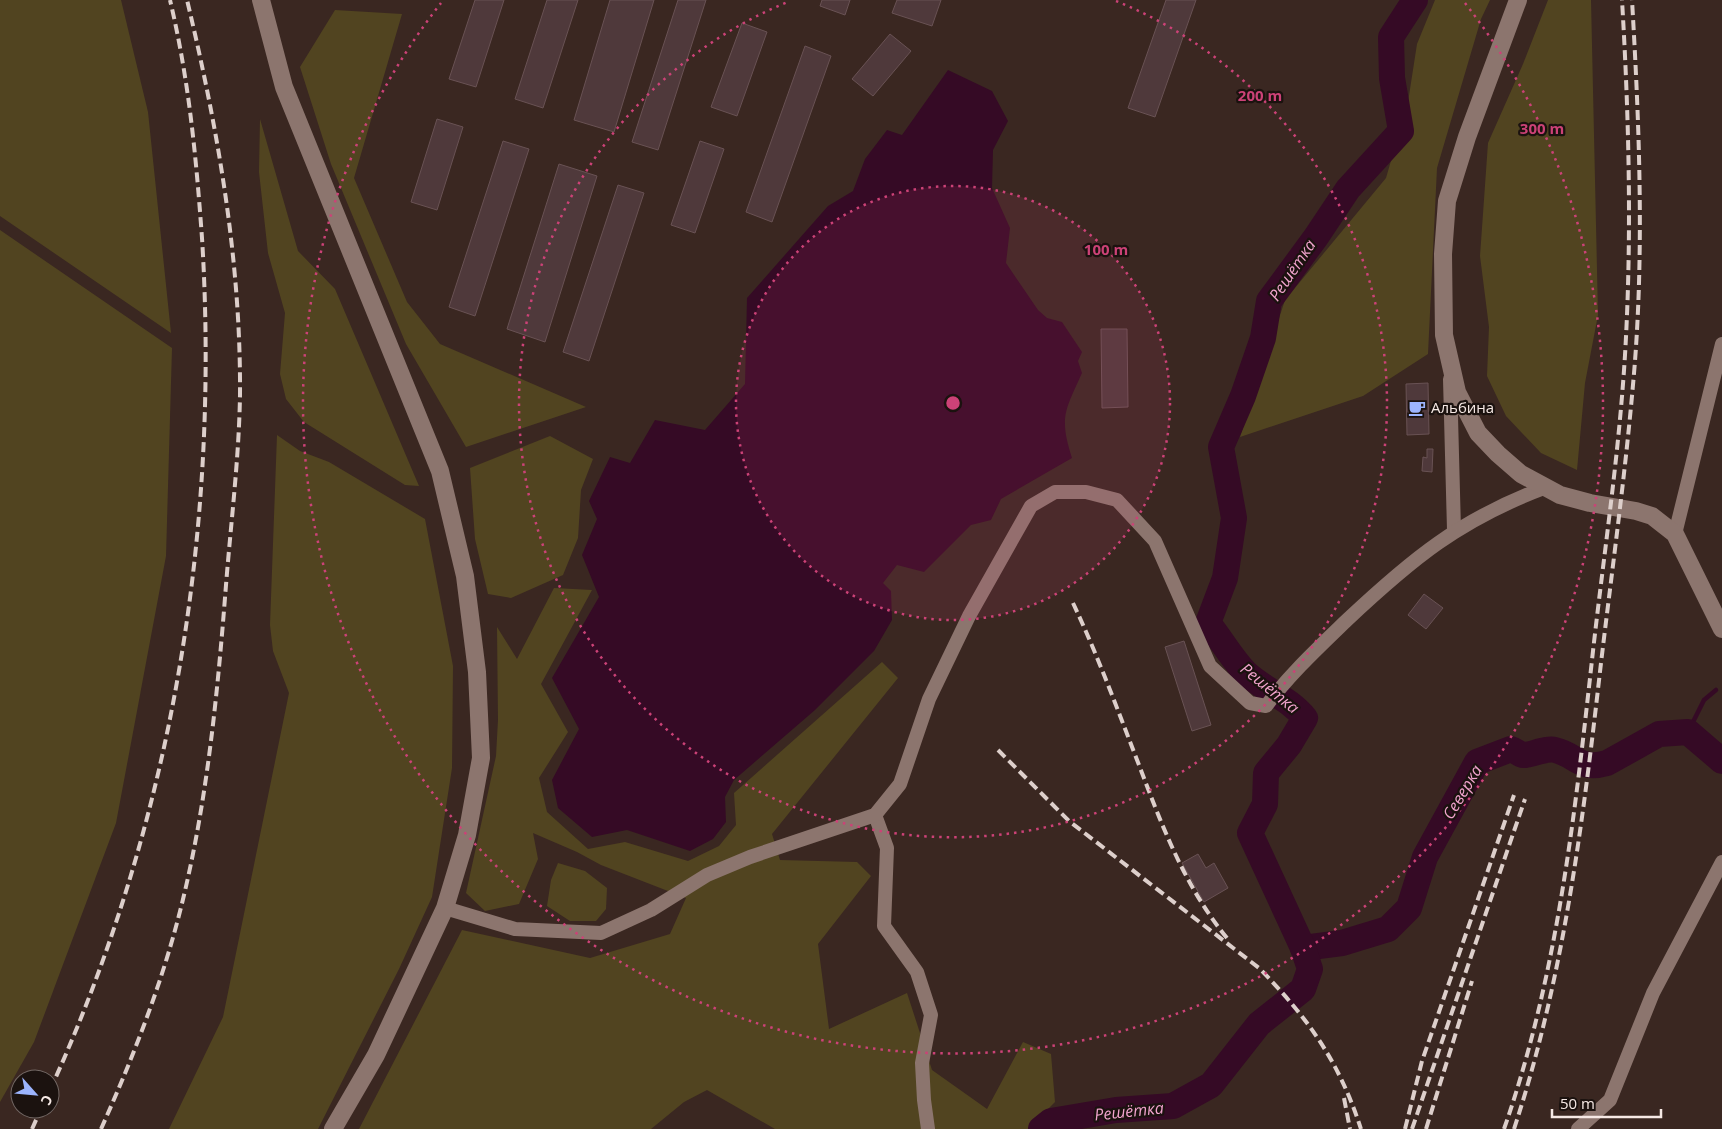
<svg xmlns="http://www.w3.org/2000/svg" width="1722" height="1129" viewBox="0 0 1722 1129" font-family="'Open Sans',sans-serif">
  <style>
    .green { fill: #514420 }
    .water { fill: #350a25 }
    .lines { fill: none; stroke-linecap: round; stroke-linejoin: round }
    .stream { stroke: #350a25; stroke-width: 4.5 }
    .river { stroke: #350a25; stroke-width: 26 }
    .building { fill: #4f393b; stroke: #695254 }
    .minor { stroke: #8c756e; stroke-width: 14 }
    .tertiary { stroke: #8c756e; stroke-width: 18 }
    .rail { stroke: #ddcfcb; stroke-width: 4; stroke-dasharray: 10 5; stroke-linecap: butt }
    .ring { fill: none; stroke: #cc4277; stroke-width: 2.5; stroke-dasharray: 2.5 5 }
    .labels { text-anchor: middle; stroke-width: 4.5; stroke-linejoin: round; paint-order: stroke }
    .poi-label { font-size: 15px; fill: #f6e9e5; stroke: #1b120f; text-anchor: start }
    .water-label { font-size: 16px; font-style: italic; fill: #f2a4ce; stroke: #1b120f }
    .centre { fill: #cc4277; stroke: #1b120f; stroke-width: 2.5 }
    .ring-label { font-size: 15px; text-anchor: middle; font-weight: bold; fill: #cc4277; stroke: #1b120f; stroke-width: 4.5; stroke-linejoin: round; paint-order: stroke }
  </style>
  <rect width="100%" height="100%" fill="#3a2721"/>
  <g class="green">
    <path d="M0,0H121L148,112L171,333L0,216Z"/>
    <path d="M1435,0H1490L1481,19L1437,168L1428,354L1363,396L1240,437L1285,300L1386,178L1408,102L1417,44Z"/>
    <path d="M1548,0H1591L1598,315L1585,383L1577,470L1541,453L1506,416L1487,376L1489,327L1480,256L1488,143L1523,64Z"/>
    <path d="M335,10L402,14L354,178L407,302L440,344L586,407L466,447L406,344L331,164L300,67Z"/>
    <path d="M260,119L298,251L335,289L419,486L405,485L304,422L286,399L280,374L285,313L268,253L259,172Z"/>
    <path d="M0,230L172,348L166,556L116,823L34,1042L0,1102Z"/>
    <path d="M277,435L300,451L329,462L425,519L453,666L452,768L432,897L399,969L318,1129H169L223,1017L289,693L273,651L270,625Z"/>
    <path d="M550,436L593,459L581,490L578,538L563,575L511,598L488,594L475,539L470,468Z"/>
    <path d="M554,588L592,590L541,684L568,732L539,778L547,812L588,849L625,842L688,861L719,846L736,825L734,793L882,662L898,678L772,834L780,860L857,862L871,876L818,944L829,1029L907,993L932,1070L987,1109L1023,1042L1051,1054L1055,1102L1028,1129H775L707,1090L684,1102L651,1129H359L462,930L590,958L670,934L686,898L601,865L577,852L533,833L538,859L519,904L485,911L466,893L496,756L498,720L497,627L517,659Z"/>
    <path d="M558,863L585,871L607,888L606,909L596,921H570L547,906L551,880Z"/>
  </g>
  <path class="water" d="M948,70L992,91L1008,121L993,150L992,188L1010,228L1006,263L1038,310L1047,318L1062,322L1082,352L1078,361L1082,373C1065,411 1059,417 1072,458L1001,499L991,520L971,525L924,572L897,565L883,583L891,591L892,620L874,651L815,710L734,780L725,797L726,822L713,839L690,851L627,830L592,837L558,808L552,780L579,729L552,678L599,597L582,555L597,519L589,501L610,457L630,463L655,420L705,430L745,384L747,298L828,206L853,191L865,159L887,130L902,135Z"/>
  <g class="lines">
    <path class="stream" d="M1688,732L1704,700L1716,690"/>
    <g class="river">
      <path d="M1303,948L1342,943L1388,929L1409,908L1425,857L1477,762L1511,749C1515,750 1521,756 1525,755C1533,754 1547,748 1555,750C1577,755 1579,771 1607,763L1659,734L1688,732L1722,761"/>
      <path d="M1041,1129L1051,1121L1116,1110L1173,1106L1211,1085L1259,1024L1303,989L1310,969L1303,948L1250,833L1265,804L1266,773L1289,745L1305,718C1289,698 1264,690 1246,673C1232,659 1221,639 1208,623L1225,578L1234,518L1221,447L1243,396L1263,338L1269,301L1316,237L1348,189L1401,131L1392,78L1391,37L1415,0"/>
    </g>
  </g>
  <g class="building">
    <path d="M475,0H504L476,87L449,79Z"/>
    <path d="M547,0H578L543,108L515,99Z"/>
    <path d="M610,0H654L614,132L574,120Z"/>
    <path d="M678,0H706L658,150L632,142Z"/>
    <path d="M822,0H850L845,15L820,6Z"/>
    <path d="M897,0H941L932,26L892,13Z"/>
    <path d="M1166,0H1196L1155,117L1128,108Z"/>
    <path d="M742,23L767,32L737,116L711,107Z"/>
    <path d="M890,34L911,51L873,96L852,79Z"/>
    <path d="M805,46L831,56L772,222L746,212Z"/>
    <path d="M437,119L463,127L437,210L411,202Z"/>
    <path d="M503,141L529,149L475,316L449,307Z"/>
    <path d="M700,141L724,149L695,233L671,225Z"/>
    <path d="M559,164L597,176L545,342L507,329Z"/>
    <path d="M618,185L644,193L589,361L563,352Z"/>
    <path d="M1101,329H1127L1128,407L1102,408Z"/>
    <path d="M1428,383L1429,434L1407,435L1406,384Z"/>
    <path d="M1427,449H1433L1432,472L1422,471L1423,457L1427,458Z"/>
    <path d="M1424,594L1443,608L1426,629L1408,615Z"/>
    <path d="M1184,641L1211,725L1192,731L1165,647Z"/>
    <path d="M1198,854L1206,868L1214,863L1228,888L1204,902L1182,863Z"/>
  </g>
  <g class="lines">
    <g class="minor">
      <path d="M1450,379L1454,530"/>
      <path d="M1675,534L1722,344"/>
      <path d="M875,815L887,848L884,926L917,972L931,1015L922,1063L924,1100L928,1129"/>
      <path d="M445,908L515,929L601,933L651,910L707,875L750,857L875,815L900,784L929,699L969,616L1031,506L1055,492H1086L1117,500L1155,541L1210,666L1250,703L1266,706C1290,674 1318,648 1347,620C1412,559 1459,520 1544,488"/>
      <path d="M1578,1129L1610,1100L1653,993L1722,862"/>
    </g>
    <g class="tertiary">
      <path d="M261,0L284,87L440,471L465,576L477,672L481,758L467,835L445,908L376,1055L333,1129"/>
      <path d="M1518,0L1467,137L1447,201L1443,254L1444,335L1457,392L1478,433L1498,454L1521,474L1560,495L1590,503L1636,511L1652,516L1675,534L1722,629"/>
    </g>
    <g class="rail">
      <path d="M1073,603C1098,656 1118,711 1139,765C1162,826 1185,887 1227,938"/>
      <path d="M998,750L1069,821L1259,968C1308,1018 1339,1061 1361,1129"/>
      <path d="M50,1090C172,824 220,529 202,238C196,156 189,80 170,0"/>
      <path d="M1344,1098L1350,1129"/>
      <path d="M32,1129L41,1109"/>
      <path d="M101,1129C135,1053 165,976 184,895C208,794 218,688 226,585C231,522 239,458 240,395C241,262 218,129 187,0"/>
      <path d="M1405,1129L1422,1061L1514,795"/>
      <path d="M1412,1129L1525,799"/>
      <path d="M1426,1129L1472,981"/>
      <path d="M1504,1129C1558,974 1575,813 1593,651C1604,553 1619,454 1625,355C1632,237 1629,118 1622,0"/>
      <path d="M1514,1129C1564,977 1583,821 1601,663C1613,562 1627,462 1635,361C1644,241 1639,120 1632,0"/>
    </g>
  </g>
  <circle cx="953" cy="403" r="217" fill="#cc4277" fill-opacity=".12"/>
  <g class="ring">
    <circle cx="953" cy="403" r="217"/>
    <path d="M1116 1A434 434 0 1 1 790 1"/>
    <path d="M1465 3A650 650 0 1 1 441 3"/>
  </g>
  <defs>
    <g id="cafe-bare" transform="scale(1.35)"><path d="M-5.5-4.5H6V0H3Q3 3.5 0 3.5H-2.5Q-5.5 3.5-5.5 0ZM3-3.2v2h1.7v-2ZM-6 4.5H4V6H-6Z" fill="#9cb4fd" stroke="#1b120f" stroke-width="2.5" paint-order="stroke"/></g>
  </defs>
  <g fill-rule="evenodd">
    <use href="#cafe-bare" x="1417" y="408"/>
  </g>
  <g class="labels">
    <g class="poi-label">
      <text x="1431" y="413">Альбина</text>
    </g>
    <g class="water-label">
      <text transform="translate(1292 270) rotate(-56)" y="6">Решётка</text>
      <text transform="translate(1270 688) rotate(39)" y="6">Решётка</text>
      <text transform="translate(1462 792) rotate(-59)" y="6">Северка</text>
      <text transform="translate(1129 1111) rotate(-6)" y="6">Решётка</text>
    </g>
  </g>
  <circle cx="953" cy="403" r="8" class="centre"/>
  <g class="ring-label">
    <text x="1260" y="101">200 m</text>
    <text x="1542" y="134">300 m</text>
    <text x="1106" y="255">100 m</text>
  </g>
  <g transform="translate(35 1094) rotate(117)"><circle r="24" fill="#1b120f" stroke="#736865"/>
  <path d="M0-4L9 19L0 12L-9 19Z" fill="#9cb4fd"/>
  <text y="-8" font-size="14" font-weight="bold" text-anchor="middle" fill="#f6e9e5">С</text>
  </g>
  <path d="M1552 1109v8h109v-8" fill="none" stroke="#f6e9e5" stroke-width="2.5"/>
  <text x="1560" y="1109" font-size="15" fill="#f6e9e5" stroke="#1b120f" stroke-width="4" paint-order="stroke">50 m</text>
</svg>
